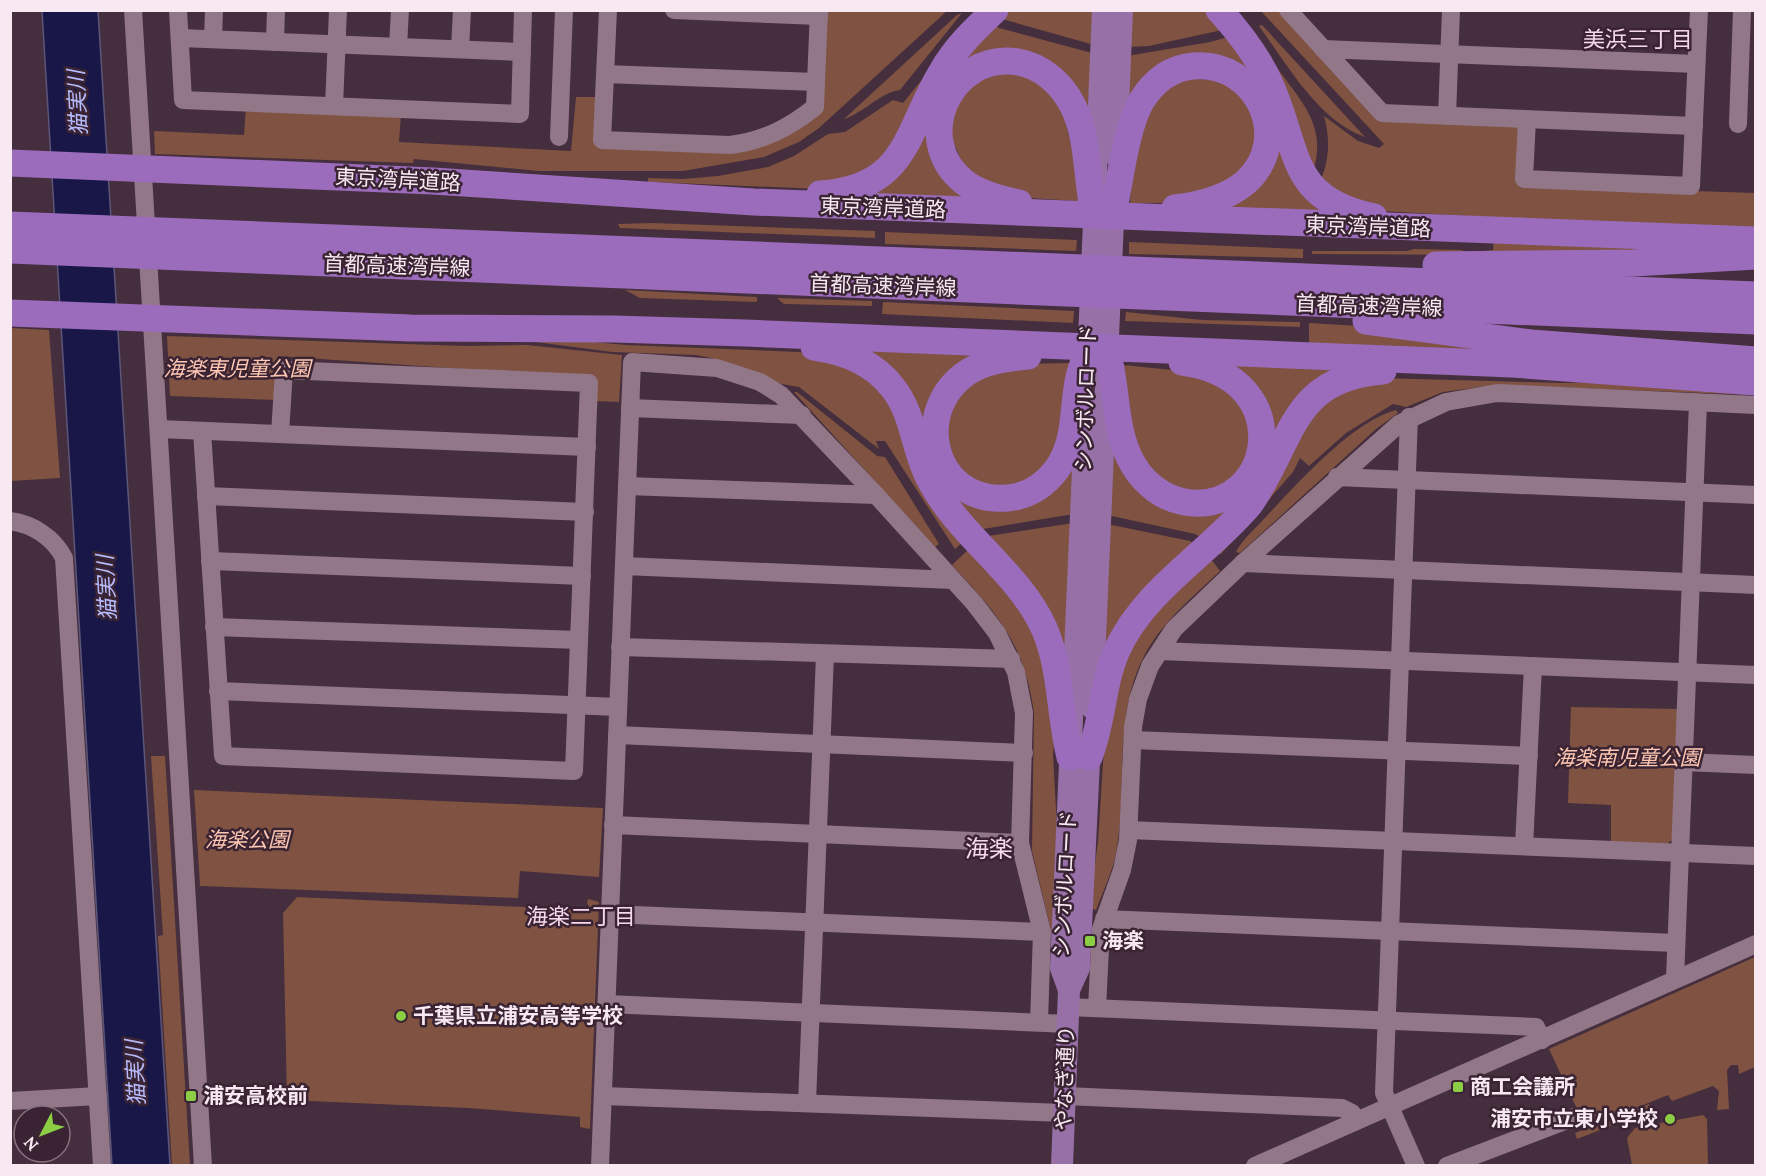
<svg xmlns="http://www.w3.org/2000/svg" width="1766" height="1176" viewBox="0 0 1766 1176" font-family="Lora,'Noto Sans JP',serif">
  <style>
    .green { fill: #7f5241 }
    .water { fill: #191747; stroke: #5c567a; stroke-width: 1.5 }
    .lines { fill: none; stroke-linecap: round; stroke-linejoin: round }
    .minor { stroke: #927788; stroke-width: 18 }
    .major { stroke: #9770a7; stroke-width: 22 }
    .highway { stroke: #9b6cbc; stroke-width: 27 }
    .poi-dot { fill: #8bce46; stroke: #3a2433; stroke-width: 2 }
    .labels { text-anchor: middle; stroke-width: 5; stroke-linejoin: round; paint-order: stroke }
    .street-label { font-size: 21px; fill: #f7e8f1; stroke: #3a2433 }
    .park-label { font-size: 21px; font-style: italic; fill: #ffc7b2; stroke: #3a2433 }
    .poi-label { font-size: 21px; font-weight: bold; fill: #f7e8f1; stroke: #3a2433; text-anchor: start }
    .neighbourhood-label { font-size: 22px; fill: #f7d8eb; stroke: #3a2433 }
    .water-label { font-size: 22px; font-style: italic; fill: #b5bbfd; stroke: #3a2433 }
    .quarter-label { font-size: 24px; fill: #f7d8eb; stroke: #3a2433 }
  </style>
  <rect width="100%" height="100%" fill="#452e3d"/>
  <g class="green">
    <path d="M824,11H947L819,128L799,142L764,157L683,171H539L414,159L413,163L155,154L154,131L244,135L246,107L401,114L399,142L571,151L576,97H598L596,144L705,151L804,123Z"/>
    <path d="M1004,11H1095L1094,45L1002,19Z"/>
    <path d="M1129,11H1211L1222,30L1149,46L1128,47Z"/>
    <path d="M1261,11H1281L1379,118L1522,127L1519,185L1755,193V174V231H1721L1382,211L1318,187C1329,162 1331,142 1324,116L1358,141L1379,148L1384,144Z"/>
    <path d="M962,13L900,90C879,93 864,113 844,119L957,15Z"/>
    <path d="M991,22L999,28L1092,53L1087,120L1005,54L933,121L994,204L858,194L935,101Z"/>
    <path d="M1262,25L1365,137C1319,122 1286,63 1259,26Z"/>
    <path d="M1232,36L1334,213L1218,209L1275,129L1200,60L1126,122L1127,56L1210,42Z"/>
    <path d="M1275,65C1303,104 1330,128 1311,178Z"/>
    <path d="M933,66L889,162L822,189L648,182V178L682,179L718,176L768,167L794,156L828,134L845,132L893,100L903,103Z"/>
    <path d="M1017,69L1060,100L1078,172V201L1014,197L968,176L945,123L966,81Z"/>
    <path d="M1179,78L1231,81L1261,125L1243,178L1182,203H1130L1132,155L1143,113Z"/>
    <path d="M652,223L875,231V238L620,228L618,224Z"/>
    <path d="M885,232L1077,240L1076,251L885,244Z"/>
    <path d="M1494,239L1756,247L1494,255L1312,254V251H1407L1414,249L1462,250L1467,253L1493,250Z"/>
    <path d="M1129,242L1303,249V258L1129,254Z"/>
    <path d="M625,290L757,297V302L640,298Z"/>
    <path d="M777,298L872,301V306L784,304Z"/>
    <path d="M883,302L1074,311L1073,323L882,314Z"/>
    <path d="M1126,312L1202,320L1300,322V327L1125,321Z"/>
    <path d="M1309,323L1359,326L1581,356L1309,345Z"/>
    <path d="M11,328L49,330L60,478L11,481Z"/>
    <path d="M167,336L466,346L527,345L622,355L619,402L593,401L594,378L278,356L276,400L170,396Z"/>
    <path d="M550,338L626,345L799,352L837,358L880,385L965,540L955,549L885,441H876L879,449L799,387L775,383L720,360L696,355L612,352L528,341Z"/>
    <path d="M846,347L927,349L987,358L927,427L995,507L1075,445L1074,514L977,530L917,432Z"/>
    <path d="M1072,363L1059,451L1018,491L960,479L941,417L981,373L1018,364Z"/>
    <path d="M1123,365L1192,372L1223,383L1254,424L1242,475L1194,498L1139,465Z"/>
    <path d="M1216,365H1293L1344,372L1207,540L1195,534L1107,515L1115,447L1195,510L1267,450Z"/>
    <path d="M1378,378L1562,383L1615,382L1755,390V395L1495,385L1443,392L1406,407L1393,404L1346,433L1309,466L1300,458L1293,472L1221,554H1218L1316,402Z"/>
    <path d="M794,392H797L877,456L885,457L939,544L935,547Z"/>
    <path d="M1396,410L1398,413L1376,429L1240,553L1236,552C1242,540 1254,530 1263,520C1294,487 1352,421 1396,410Z"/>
    <path d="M1073,523L1064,664L988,536Z"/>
    <path d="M1107,524L1190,541L1200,548L1103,676Z"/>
    <path d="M970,548L1027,611L1057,706L1053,755L1057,828L1054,943L1032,851L1034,713C1024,642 998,615 952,565Z"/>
    <path d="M1208,555L1220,571C1196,594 1169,616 1151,644C1110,709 1129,783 1116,854C1112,873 1103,891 1096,910L1089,908L1098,842L1106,717L1123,651Z"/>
    <path d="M1571,707L1679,709L1673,839L1666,845L1611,844V805L1568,803Z"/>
    <path d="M151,756H165L190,1165H172L158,936L163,935Z"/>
    <path d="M194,790L603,808L599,877L520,871L518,898L200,886Z"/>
    <path d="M297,897L591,910L587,903L588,899L599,902L590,1129L580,1127V1117L469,1108L287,1100L283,913Z"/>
    <path d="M1755,957V1067L1739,1074L1738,1065H1731L1727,1070L1729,1109L1717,1110L1719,1091L1713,1086L1672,1101L1668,1095L1586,1128L1549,1049Z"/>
    <path d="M1649,1104L1652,1110L1577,1139L1575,1133Z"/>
    <path d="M1703,1115L1707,1119L1708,1165H1632L1627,1138L1635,1128Z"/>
  </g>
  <path class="water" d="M42,11H98L170,1165H112Z"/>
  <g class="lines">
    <g class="minor">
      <path d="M133,10L203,1166"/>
      <path d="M178,10L183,100L520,114L523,10"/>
      <path d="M608,10L602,140L730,145C763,141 789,128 815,107L819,10"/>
      <path d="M674,10L819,16"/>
      <path d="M1288,10L1382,113L1694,126"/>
      <path d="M180,38L522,52"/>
      <path d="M213,39L214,10"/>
      <path d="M275,42L276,10"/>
      <path d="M398,46L400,10"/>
      <path d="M460,49L462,10"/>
      <path d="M1323,49L1696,64"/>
      <path d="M605,74L816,82"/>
      <path d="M334,106L338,10"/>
      <path d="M1447,116L1451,10"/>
      <path d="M1527,119L1524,179L1691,186L1699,10"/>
      <path d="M1738,124L1742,10"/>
      <path d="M559,137L564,10"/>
      <path d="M630,408L802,415"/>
      <path d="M1409,417L1384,1093L1416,1166"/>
      <path d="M159,429L587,447"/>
      <path d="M202,431L223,756L574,771L589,383L284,370L280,434"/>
      <path d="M1337,477L1756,495"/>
      <path d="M627,486L876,495"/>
      <path d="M206,496L585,512"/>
      <path d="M10,521C33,524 54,538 64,558L102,1166"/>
      <path d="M210,561L582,576"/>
      <path d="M1243,563L1756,585"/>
      <path d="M624,566L953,580"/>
      <path d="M214,627L579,640"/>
      <path d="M620,647L1011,659"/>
      <path d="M1160,651L1756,675"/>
      <path d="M218,691L618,707"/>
      <path d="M617,735L1024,753"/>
      <path d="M1133,740L1529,756"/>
      <path d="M1683,762L1756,765"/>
      <path d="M613,825L1020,843"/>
      <path d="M1129,830L1756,856"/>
      <path d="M1524,846L1533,666"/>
      <path d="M610,914L1042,932"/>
      <path d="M1104,919L1676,943"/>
      <path d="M1675,979L1698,403"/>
      <path d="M607,1004L1068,1024"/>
      <path d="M1068,1007L1536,1027L1542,1040"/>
      <path d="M1097,1008L1101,929L1122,870L1128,840L1133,727L1138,699L1150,666L1174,629L1243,563L1399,424L1446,402L1497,393L1756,405"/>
      <path d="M603,1096L1064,1113"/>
      <path d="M1065,1096L1342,1108L1352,1113L1356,1121"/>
      <path d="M10,1101L98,1096"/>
      <path d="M807,1103L825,655"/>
      <path d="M600,1166L632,362L717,368L760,382L781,395L876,495L974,603L997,633L1016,672L1024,713L1020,843L1042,932L1039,1022"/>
      <path d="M1255,1166L1756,944"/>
      <path d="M1447,1166L1575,1117"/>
    </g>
    <g class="major">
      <path d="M1116,156L1122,10"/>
      <path d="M1088,363L1103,10"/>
      <path d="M1092,708L1114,198"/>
      <path d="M1069,990L1061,968L1086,402"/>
      <path d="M1062,1166L1069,990L1079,968L1090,741"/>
    </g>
    <g class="highway">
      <path d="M1219,10C1240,33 1259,58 1271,86C1300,152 1288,199 1374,217"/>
      <path d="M10,163L433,181L754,202L1756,240"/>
      <path d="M820,194C908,188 905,133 941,73C955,48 974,30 995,10"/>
      <path d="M1019,203C1000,199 980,194 964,182C910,139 951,51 1018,62C1042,66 1062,84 1073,106C1089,138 1086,178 1094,213"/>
      <path d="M1113,214C1120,182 1126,126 1142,100C1154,81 1171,68 1193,66C1256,60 1294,138 1246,182C1226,199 1200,205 1175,208"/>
      <path d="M10,225L1756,295"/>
      <path d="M10,250L1756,321"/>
      <path d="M1436,265L1633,263L1756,256"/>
      <path d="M10,313L411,328L614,329L746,333L1512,364L1756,382"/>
      <path d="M1366,321L1531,343L1756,360"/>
      <path d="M814,347C844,351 874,363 893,388C914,414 914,451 930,480C959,536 1018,571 1044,628C1062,669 1059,713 1070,757"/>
      <path d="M1107,351C1118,389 1113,432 1134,466C1145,484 1163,498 1184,502C1273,517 1302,377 1182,362"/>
      <path d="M1028,356C1010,358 991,360 975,368C908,403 930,505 1008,498C1028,496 1045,485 1057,469C1077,441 1072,408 1079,377C1081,368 1085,359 1088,351"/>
      <path d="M1089,757C1103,722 1102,684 1117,650C1145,589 1207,555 1250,504C1294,441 1290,378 1383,371"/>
    </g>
  </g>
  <g class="poi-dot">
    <rect x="1084" y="935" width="12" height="12" rx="3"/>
    <circle cx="401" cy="1016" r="6"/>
    <rect x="1452" y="1081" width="12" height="12" rx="3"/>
    <rect x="185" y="1090" width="12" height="12" rx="3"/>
    <circle cx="1670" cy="1119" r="6"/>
  </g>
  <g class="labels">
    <g class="street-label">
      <text transform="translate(398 180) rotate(3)" y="7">東京湾岸道路</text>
      <text transform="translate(883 208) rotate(2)" y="7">東京湾岸道路</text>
      <text transform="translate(1368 227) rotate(2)" y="7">東京湾岸道路</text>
      <text transform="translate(397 266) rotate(2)" y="7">首都高速湾岸線</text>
      <text transform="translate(883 286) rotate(2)" y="7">首都高速湾岸線</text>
      <text transform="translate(1369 306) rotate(2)" y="7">首都高速湾岸線</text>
      <text transform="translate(1086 398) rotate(-88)" y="7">シンボルロード</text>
      <text transform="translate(1065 884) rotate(-87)" y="7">シンボルロード</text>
      <text transform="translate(1065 1078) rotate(-88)" y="7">やなぎ通り</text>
    </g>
    <g class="park-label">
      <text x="237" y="376">海楽東児童公園</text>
      <text x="1627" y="765">海楽南児童公園</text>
      <text x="247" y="847">海楽公園</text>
    </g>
    <g class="poi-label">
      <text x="1102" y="948">海楽</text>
      <text x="413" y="1023">千葉県立浦安高等学校</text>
      <text x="1470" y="1094">商工会議所</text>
      <text x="203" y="1103">浦安高校前</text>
      <text x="1658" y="1126" text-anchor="end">浦安市立東小学校</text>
    </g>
    <g class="neighbourhood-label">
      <text x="1638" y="47">美浜三丁目</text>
      <text x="581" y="924">海楽二丁目</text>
    </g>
    <g class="water-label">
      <text transform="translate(77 103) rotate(-93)" y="8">猫実川</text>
      <text transform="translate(106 588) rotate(-93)" y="8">猫実川</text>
      <text transform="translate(135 1073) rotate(-93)" y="8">猫実川</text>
    </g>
    <g class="quarter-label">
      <text x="989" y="857">海楽</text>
    </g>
  </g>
  <rect width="1766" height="1176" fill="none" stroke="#f7e8f1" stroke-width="24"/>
  <g transform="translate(42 1134) rotate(228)"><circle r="28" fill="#3a2433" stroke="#86727f" stroke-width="1.5"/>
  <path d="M0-4.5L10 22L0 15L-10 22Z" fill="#8bce46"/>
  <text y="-9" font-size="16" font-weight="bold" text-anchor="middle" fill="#f7e8f1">N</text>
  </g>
</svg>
